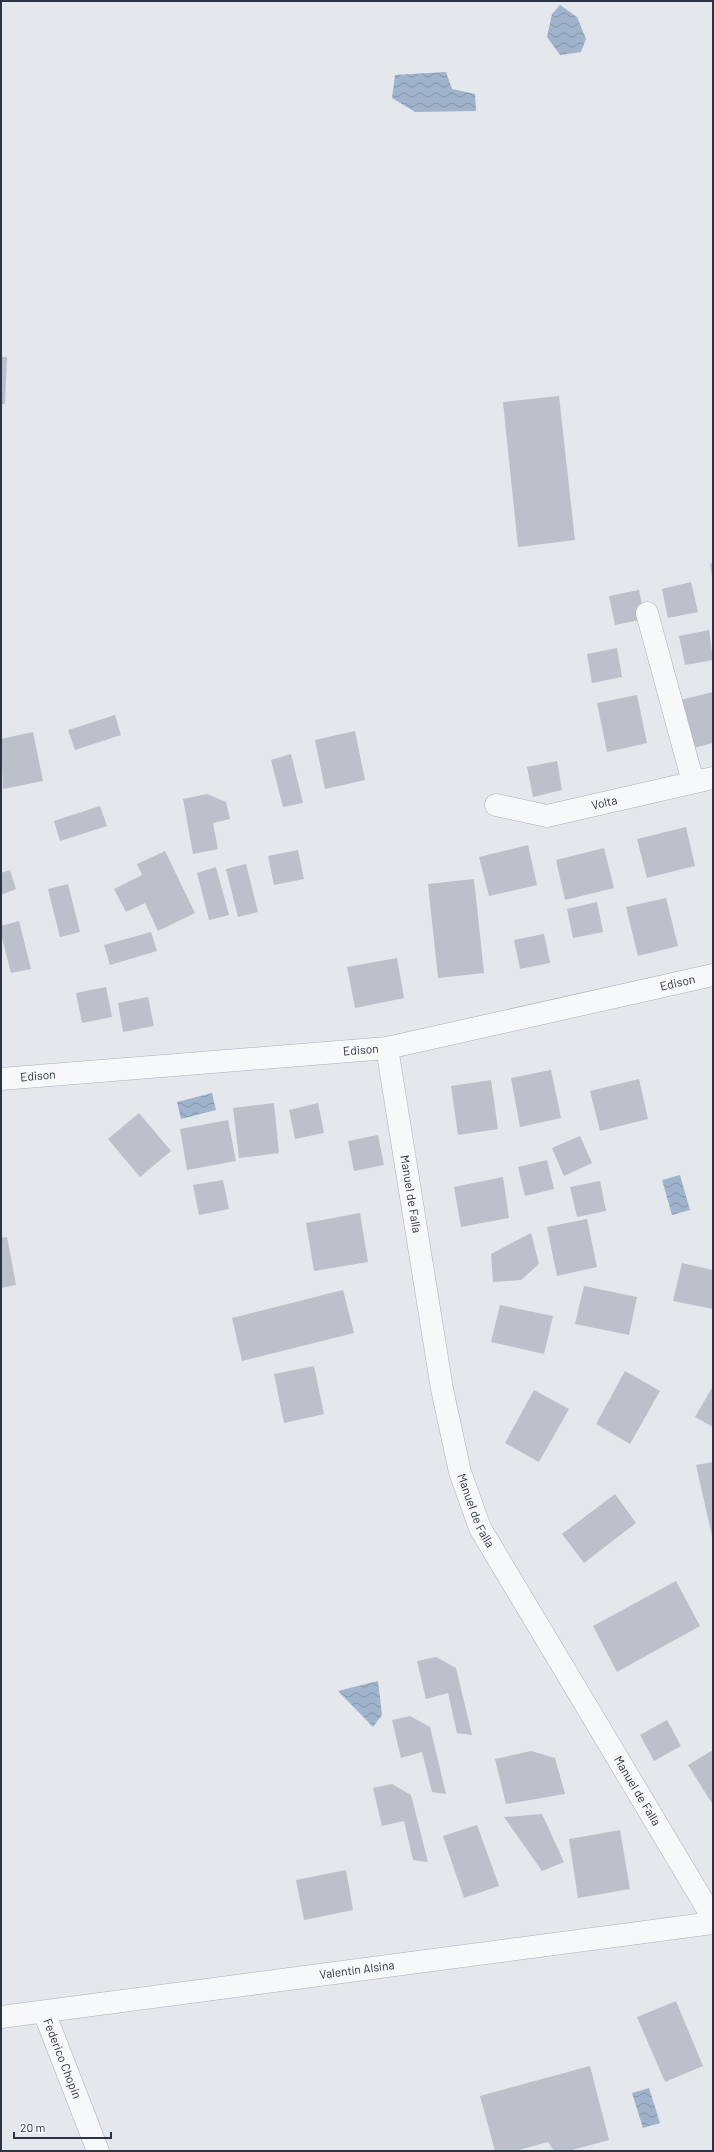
<svg xmlns="http://www.w3.org/2000/svg" width="714" height="2152" viewBox="0 0 714 2152" font-family="Barlow,sans-serif">
  <style>
    .water { fill: url(#water-waves) }
    .building { fill: #bbc0ca }
    .lines { fill: none; stroke-linecap: round; stroke-linejoin: round }
    .minor-casing { stroke: #a9aeb7; stroke-width: 23 }
    .minor { stroke: #f7f8fa; stroke-width: 22 }
    .labels { text-anchor: middle; stroke-width: 3; stroke-linejoin: round; paint-order: stroke }
    .street-label { font-size: 12px; fill: #2b3445; stroke: #f4f6f9 }
  </style>
  <defs>
    <pattern id="water-waves" width="16" height="10" patternUnits="userSpaceOnUse"><rect width="16" height="10" fill="#9fb4cc"/><path d="M0 5q4-4 8 0t8 0" fill="none" stroke="#8293a7"/></pattern>
  </defs>
  <rect width="100%" height="100%" fill="#e4e7ec"/>
  <g class="water">
    <path d="M560,5L577,17L586,39L581,52L560,55L547,37L552,14Z"/>
    <path d="M446,72L452,89L475,94L476,111L415,112L392,98L395,75Z"/>
    <path d="M212,1093L216,1110L181,1119L177,1102Z"/>
    <path d="M680,1175L690,1210L672,1215L662,1180Z"/>
    <path d="M378,1681L382,1715L373,1727L338,1691Z"/>
    <path d="M649,2088L660,2123L643,2128L632,2093Z"/>
  </g>
  <g class="building">
    <path d="M1,357H7L5,404H1Z"/>
    <path d="M559,396L575,540L518,547L503,402Z"/>
    <path d="M713,563V577H712L710,564Z"/>
    <path d="M691,582L698,612L668,618L662,589Z"/>
    <path d="M639,590L645,619L615,625L609,596Z"/>
    <path d="M709,630L713,660L685,665L679,636Z"/>
    <path d="M617,648L622,677L592,683L587,654Z"/>
    <path d="M713,692V743L686,750L676,701Z"/>
    <path d="M637,695L647,743L607,752L597,703Z"/>
    <path d="M115,715L121,735L75,750L68,730Z"/>
    <path d="M355,731L365,780L325,789L315,740Z"/>
    <path d="M33,732L43,781L3,789L1,739Z"/>
    <path d="M291,754L303,803L283,807L271,760Z"/>
    <path d="M557,761L562,790L533,797L527,767Z"/>
    <path d="M207,794L226,802L230,819L213,823L218,849L193,854L183,799Z"/>
    <path d="M100,806L107,826L60,841L54,821Z"/>
    <path d="M686,827L695,866L647,878L637,839Z"/>
    <path d="M528,845L537,885L489,896L479,857Z"/>
    <path d="M604,848L614,888L565,900L556,860Z"/>
    <path d="M298,850L304,879L274,885L268,856Z"/>
    <path d="M165,851L195,913L158,931L145,903L126,912L114,889L142,875L137,864Z"/>
    <path d="M246,864L258,912L238,917L226,869Z"/>
    <path d="M216,867L229,915L209,920L197,873Z"/>
    <path d="M10,870L16,889L1,895V873Z"/>
    <path d="M474,879L484,973L438,978L428,884Z"/>
    <path d="M68,884L80,932L60,937L48,889Z"/>
    <path d="M666,898L678,946L638,956L626,907Z"/>
    <path d="M597,902L603,932L573,938L567,909Z"/>
    <path d="M19,921L31,969L11,973L1,934V926Z"/>
    <path d="M151,932L157,951L110,965L104,945Z"/>
    <path d="M544,934L550,963L520,969L514,940Z"/>
    <path d="M397,958L404,998L355,1008L347,967Z"/>
    <path d="M106,987L112,1017L82,1023L76,993Z"/>
    <path d="M148,997L154,1026L123,1032L118,1003Z"/>
    <path d="M551,1070L561,1118L520,1127L511,1078Z"/>
    <path d="M639,1079L648,1119L600,1131L590,1091Z"/>
    <path d="M491,1080L498,1129L458,1135L451,1086Z"/>
    <path d="M274,1103L279,1153L239,1158L233,1108Z"/>
    <path d="M318,1103L324,1133L295,1139L289,1110Z"/>
    <path d="M139,1113L171,1151L140,1177L108,1139Z"/>
    <path d="M228,1120L236,1161L187,1170L180,1129Z"/>
    <path d="M378,1135L384,1165L354,1171L348,1141Z"/>
    <path d="M580,1136L592,1163L564,1176L552,1148Z"/>
    <path d="M547,1160L554,1189L525,1196L518,1167Z"/>
    <path d="M503,1177L509,1218L461,1227L454,1187Z"/>
    <path d="M223,1180L229,1209L199,1215L193,1185Z"/>
    <path d="M600,1181L606,1211L577,1217L570,1187Z"/>
    <path d="M360,1213L368,1262L314,1271L306,1223Z"/>
    <path d="M587,1219L597,1267L557,1276L547,1227Z"/>
    <path d="M531,1233L539,1264L521,1280L493,1282L491,1254Z"/>
    <path d="M7,1237L16,1285L1,1288V1238Z"/>
    <path d="M682,1263L713,1270V1309L673,1301Z"/>
    <path d="M584,1286L637,1297L629,1335L575,1324Z"/>
    <path d="M343,1290L354,1333L242,1361L232,1318Z"/>
    <path d="M500,1305L553,1316L544,1354L491,1342Z"/>
    <path d="M314,1366L324,1414L284,1423L274,1374Z"/>
    <path d="M625,1371L660,1391L630,1444L596,1424Z"/>
    <path d="M713,1386V1427L695,1417Z"/>
    <path d="M534,1390L569,1409L539,1462L505,1443Z"/>
    <path d="M713,1462V1536H712L696,1465Z"/>
    <path d="M615,1494L636,1523L584,1563L562,1534Z"/>
    <path d="M676,1581L700,1626L617,1672L593,1626Z"/>
    <path d="M436,1657L456,1668L472,1735L457,1733L448,1693L426,1699L417,1661Z"/>
    <path d="M410,1716L430,1727L446,1794L432,1792L422,1752L401,1758L392,1720Z"/>
    <path d="M667,1720L681,1746L654,1761L640,1735Z"/>
    <path d="M713,1750V1805L688,1765Z"/>
    <path d="M531,1751L555,1758L565,1794L506,1804L495,1759Z"/>
    <path d="M392,1784L411,1795L428,1862L413,1860L404,1821L382,1826L373,1788Z"/>
    <path d="M542,1814L564,1862L542,1871L504,1817Z"/>
    <path d="M477,1825L499,1886L464,1898L443,1836Z"/>
    <path d="M620,1830L630,1889L578,1898L569,1839Z"/>
    <path d="M346,1870L353,1910L304,1920L296,1880Z"/>
    <path d="M676,2001L703,2066L665,2082L637,2017Z"/>
    <path d="M590,2066L609,2140L568,2151H554L548,2142L515,2151H495L480,2096Z"/>
  </g>
  <g class="lines">
    <g class="minor-casing">
      <g id="minor">
        <path d="M647,613L693,782"/>
        <path id="s1" d="M496,805L547,816L713,778"/>
        <path id="s2" d="M387,1048L442,1389L460,1472L480,1528L713,1918"/>
        <path id="s3" d="M1,1079L387,1048L713,975"/>
        <path id="s4" d="M44,2012L98,2151"/>
        <path id="s5" d="M1,2017L713,1923"/>
      </g>
    </g>
    <use href="#minor" class="minor"/>
  </g>
  <g class="labels">
    <g class="street-label">
      <text dy="4" stroke="none"><textPath href="#s1" startOffset="111">Volta</textPath></text>
      <text dy="4" stroke="none"><textPath href="#s3" startOffset="685">Edison</textPath></text>
      <text dy="4" stroke="none"><textPath href="#s3" startOffset="361">Edison</textPath></text>
      <text dy="4" stroke="none"><textPath href="#s3" startOffset="37">Edison</textPath></text>
      <text dy="4" stroke="none"><textPath href="#s2" startOffset="148">Manuel de Falla</textPath></text>
      <text dy="4" stroke="none"><textPath href="#s2" startOffset="472">Manuel de Falla</textPath></text>
      <text dy="4" stroke="none"><textPath href="#s2" startOffset="796">Manuel de Falla</textPath></text>
      <text dy="4" stroke="none"><textPath href="#s5" startOffset="359">Valentín Alsina</textPath></text>
      <text dy="4" stroke="none"><textPath href="#s4" startOffset="50">Federico Chopin</textPath></text>
    </g>
  </g>
  <rect width="714" height="2152" fill="none" stroke="#2b3445" stroke-width="4"/>
  <path d="M14 2132v6h97v-6" fill="none" stroke="#2b3445" stroke-width="2"/>
  <text x="20" y="2132" font-size="12" fill="#2b3445" stroke="#f4f6f9" stroke-width="3" paint-order="stroke">20 m</text>
</svg>
